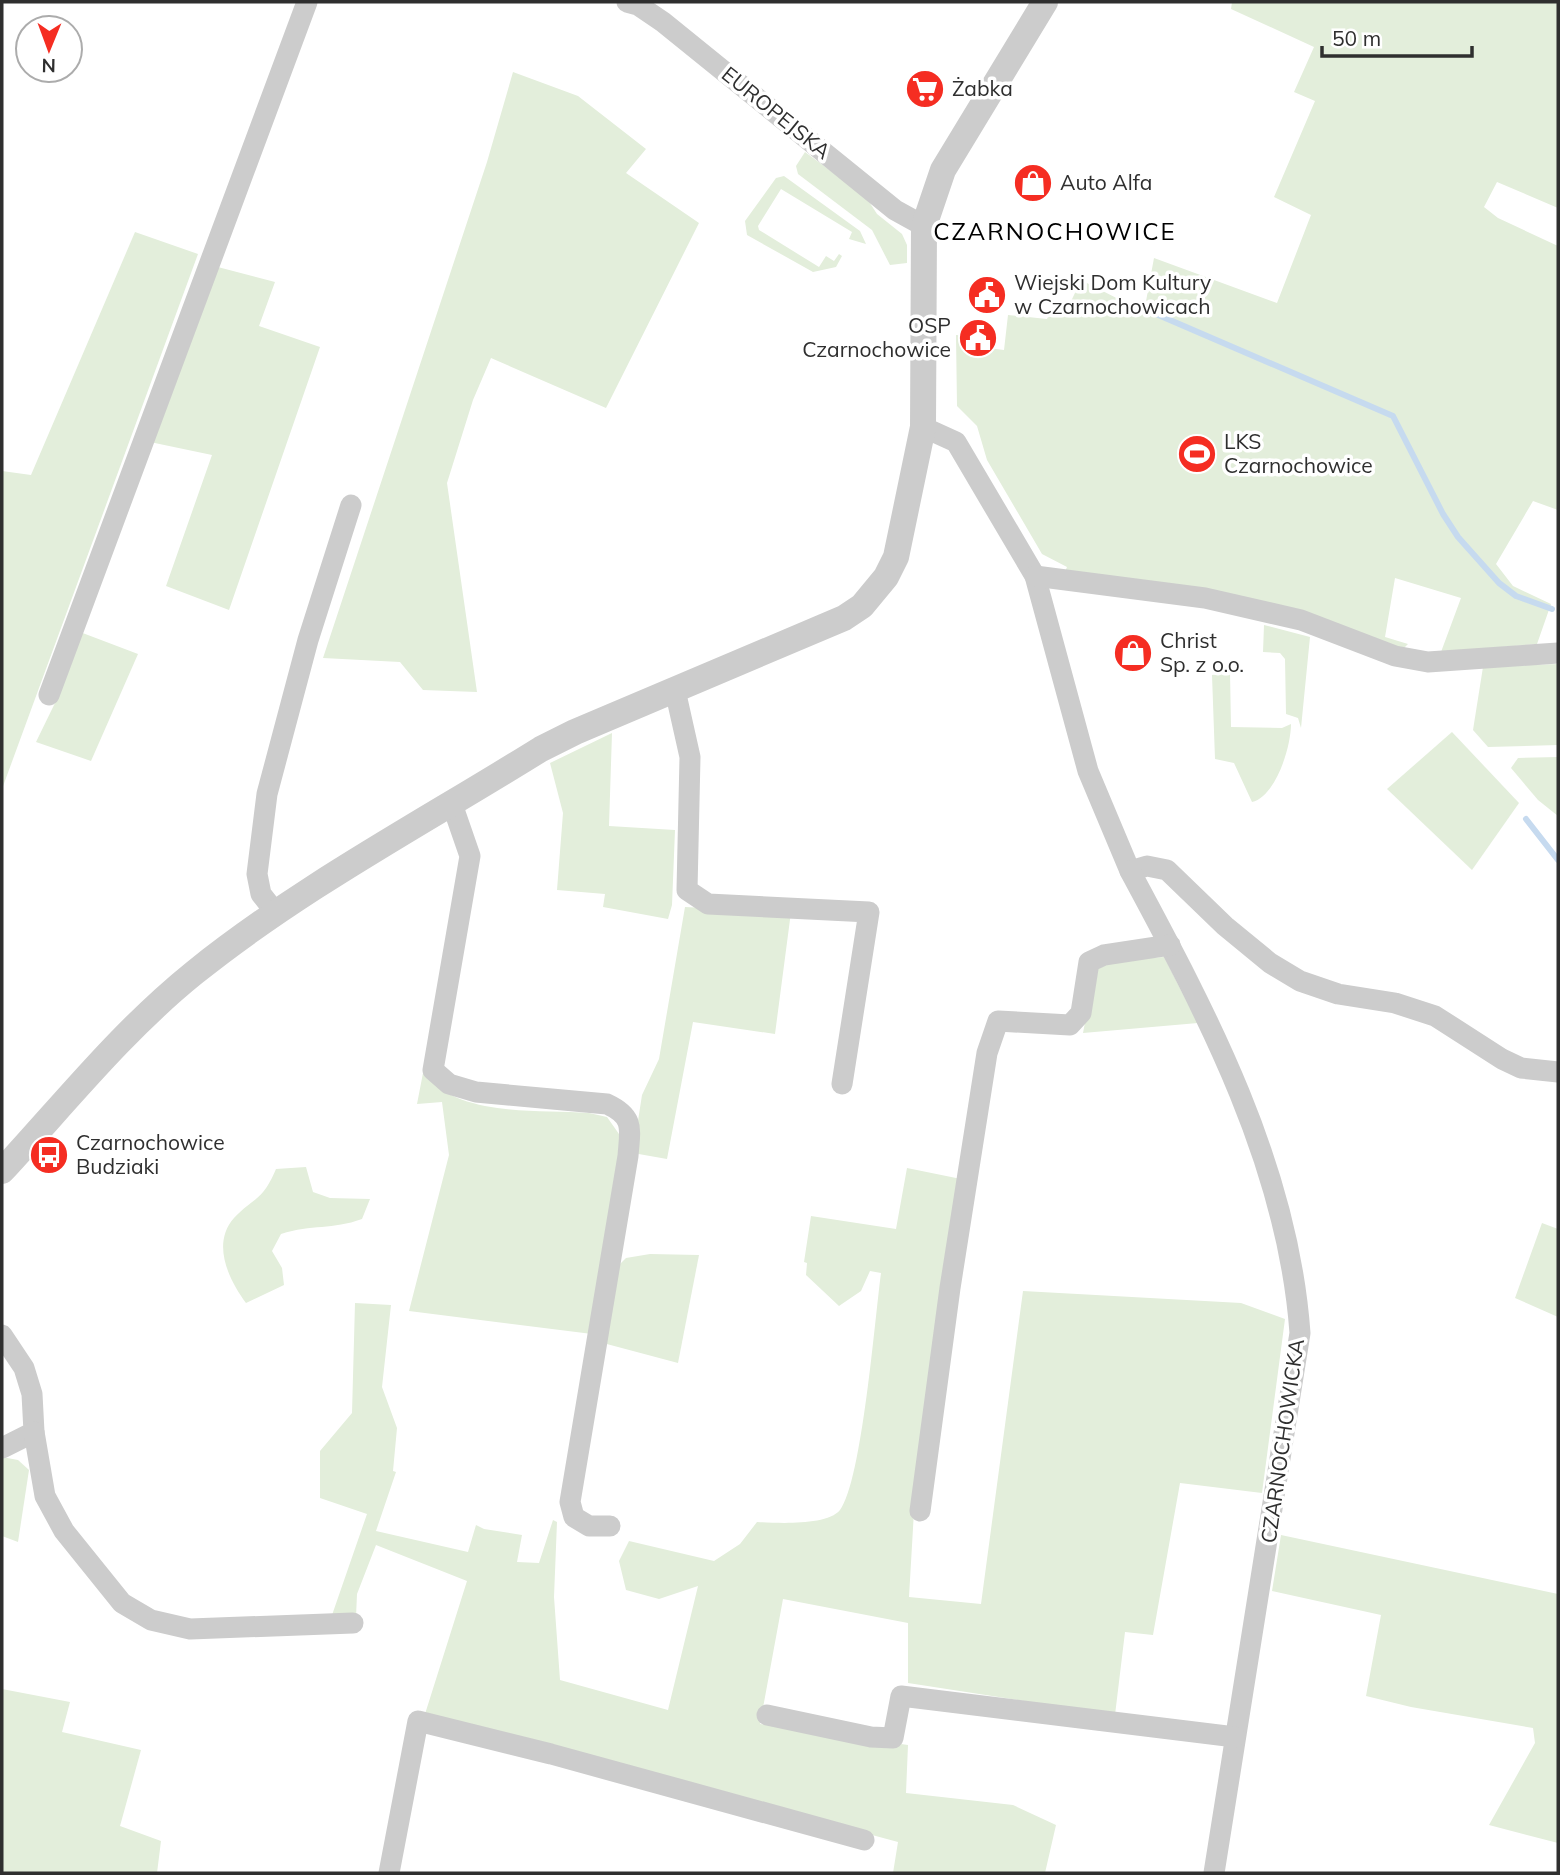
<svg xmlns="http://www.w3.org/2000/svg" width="1560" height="1875" viewBox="0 0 1560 1875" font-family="Mulish,sans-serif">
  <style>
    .green { fill: #e3eedb }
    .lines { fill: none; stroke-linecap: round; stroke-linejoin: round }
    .stream { stroke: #c6daef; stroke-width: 6 }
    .minor { stroke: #ccc; stroke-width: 21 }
    .tertiary { stroke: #ccc; stroke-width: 26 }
    .labels { text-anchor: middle; stroke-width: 7; stroke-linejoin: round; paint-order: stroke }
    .poi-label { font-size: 21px; fill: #2f2f2f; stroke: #fff; text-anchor: start }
    .street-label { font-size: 21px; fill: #2f2f2f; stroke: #fff }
    .quarter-label { font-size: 24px; letter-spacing: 2px; fill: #000; stroke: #fff }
  </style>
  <rect width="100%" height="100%" fill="#fff"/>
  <g class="green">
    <path d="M1232,2H1558V208L1497,182L1484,207L1498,218L1558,246V510L1533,501L1496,564L1513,586L1551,604L1537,644L1441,652L1461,598L1395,578L1385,637L1408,644L1404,648L1064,574L1067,567L1042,554L987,460L977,426L957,406L956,335L972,336V346L1004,350L1008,315L1047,319L1052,307L1066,312L1081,280L1144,312L1154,258L1277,303L1311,215L1274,197L1315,101L1294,92L1314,47L1231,9Z"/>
    <path d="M513,72L578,96L646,149L626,173L699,223L606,408L491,358L473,400L447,483L477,692L423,690L400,662L323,658L487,162Z"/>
    <path d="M805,152L866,197L877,214L902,234L907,245V263L890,265L872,230L798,174L796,166Z"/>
    <path d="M784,176L860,231L866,244L849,239L852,232L781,189L758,226L759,230L819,267L826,256L834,261L839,254L842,256L836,267L813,272L747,235L745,221L776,178Z"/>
    <path d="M135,232L198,254L2,789V471L31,475Z"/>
    <path d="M214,266L275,282L259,326L320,347L229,610L166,586L212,455L150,442Z"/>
    <path d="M1264,625L1310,637L1301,728L1298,718L1286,714L1285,659L1280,653L1263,652Z"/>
    <path d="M80,632L138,654L91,761L36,742L55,703Z"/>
    <path d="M1558,664V745L1488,747L1473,730L1483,667Z"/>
    <path d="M1230,672L1231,727L1282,728L1291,724C1291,747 1276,796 1252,802L1234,763L1215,759L1212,675Z"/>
    <path d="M1452,732L1519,803L1472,870L1387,789Z"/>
    <path d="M612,733L609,826L675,830L672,905L668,919L603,907L605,894L557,890L563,813L550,763Z"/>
    <path d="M1558,757V816L1538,800L1511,768L1518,758Z"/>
    <path d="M685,907L791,912L775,1034L693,1022L667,1159L633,1153L642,1095L659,1059Z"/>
    <path d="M1164,957L1198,1023L1083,1033L1095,968L1109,961Z"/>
    <path d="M423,1073C460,1118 536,1109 589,1113L607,1117L619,1134V1153L592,1334L409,1311L449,1155L442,1102L417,1104Z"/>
    <path d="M306,1167L313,1192L330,1198L370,1199L362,1219C332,1230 312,1224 281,1234L272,1251L282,1268L284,1285L246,1303C229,1280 211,1244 234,1218C255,1196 262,1202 276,1169Z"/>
    <path d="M907,1168L961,1179L914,1511L909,1597L981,1604L1023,1291L1241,1303L1285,1319L1262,1493L1180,1483L1153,1635L1125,1632L1115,1715L908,1683V1623L783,1599L760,1724L908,1745L906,1793L1013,1805L1056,1825L1045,1873H893L898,1842L425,1714L467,1581L376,1545L357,1594L356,1617L331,1618L367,1514L320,1498V1451L352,1413L355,1303L391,1305L382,1387L397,1428L393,1471L396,1472L376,1531L468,1552L476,1525L484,1529L522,1535L517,1562L539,1563L553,1520L557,1522L554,1597L560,1680L668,1710L698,1586L659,1599L626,1590L619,1561L629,1541L714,1561L740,1544L757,1522C777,1523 827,1526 840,1510C862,1481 875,1317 881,1273L870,1271L861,1291L839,1306L806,1275L807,1263L804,1262L811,1216L896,1229Z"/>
    <path d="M1542,1223L1558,1229V1317L1515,1298Z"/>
    <path d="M650,1254L699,1255L678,1363L603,1343L614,1270L626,1258Z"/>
    <path d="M2,1457L18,1460L29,1470L18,1542L2,1536Z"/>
    <path d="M1281,1535L1558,1594V1843L1489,1825L1535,1743L1533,1728L1411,1707L1366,1696L1381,1615L1272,1591Z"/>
    <path d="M2,1689L70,1702L62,1732L141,1750L120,1826L161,1841L157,1873H2Z"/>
  </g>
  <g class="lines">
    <g class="stream">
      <path d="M1149,311L1393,416L1443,514L1458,537L1499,583L1516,596L1552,609"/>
      <path d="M1526,819L1558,860"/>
    </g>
    <g class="minor">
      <path d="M627,2L638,5L663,22L895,210L924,226"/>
      <path d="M923,427L956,442L1035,576L1088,771L1130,871L1147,866L1167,870L1225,926L1270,963L1300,981L1338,994L1395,1003L1435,1016L1502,1059L1521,1068L1558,1072"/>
      <path d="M1035,576L1205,598L1301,620L1395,656L1428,662L1558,653"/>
      <path d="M675,690L690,757L687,890L708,904L869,912L842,1084"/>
      <path d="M49,695L307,2"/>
      <path d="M452,804L470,856L433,1070L449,1084L476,1092L607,1104C635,1117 630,1129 628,1156L570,1502L574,1517L589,1526H610"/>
      <path d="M1130,871C1208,1016 1288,1166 1300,1333L1214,1873"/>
      <path d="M276,913L261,894L257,874L267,794L308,640L351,505"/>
      <path d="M2,1335L24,1368L32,1394L34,1432L2,1448"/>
      <path d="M34,1432L45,1496L64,1531L122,1603L151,1620L190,1629L353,1623"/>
      <path d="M920,1511L950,1288L987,1053L998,1021L1070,1025L1081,1013L1089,962L1104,955L1170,945"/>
      <path d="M767,1715L871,1737L893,1738L901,1696L1235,1737"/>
      <path d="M389,1873L418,1721L551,1754L864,1840"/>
    </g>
    <path class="tertiary" d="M2,1171C64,1104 122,1031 194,973C301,887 424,822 541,749L575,732L844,618L862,606L886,577L896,557L923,427L924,226L943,170L1045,2"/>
  </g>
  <defs>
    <g id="supermarket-disc" transform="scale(2.0125)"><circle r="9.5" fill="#f52d22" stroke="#fff"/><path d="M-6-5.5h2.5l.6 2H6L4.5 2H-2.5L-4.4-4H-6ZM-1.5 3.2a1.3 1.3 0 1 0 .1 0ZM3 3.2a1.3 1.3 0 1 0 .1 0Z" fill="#fff"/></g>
    <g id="shop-disc" transform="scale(2.0125)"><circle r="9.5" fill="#f52d22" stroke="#fff"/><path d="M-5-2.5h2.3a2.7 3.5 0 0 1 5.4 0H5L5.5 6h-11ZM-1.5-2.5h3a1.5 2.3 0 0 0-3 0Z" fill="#fff"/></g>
    <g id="civic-disc" transform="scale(2.0125)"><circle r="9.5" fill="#f52d22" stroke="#fff"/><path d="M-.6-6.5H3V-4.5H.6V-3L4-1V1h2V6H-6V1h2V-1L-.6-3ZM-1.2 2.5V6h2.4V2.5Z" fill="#fff"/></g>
    <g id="stadium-disc" transform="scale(2.0125)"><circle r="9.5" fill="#f52d22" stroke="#fff"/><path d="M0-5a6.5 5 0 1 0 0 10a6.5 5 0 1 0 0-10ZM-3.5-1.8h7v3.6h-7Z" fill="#fff"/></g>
    <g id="bus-disc" transform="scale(2.0125)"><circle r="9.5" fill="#f52d22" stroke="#fff"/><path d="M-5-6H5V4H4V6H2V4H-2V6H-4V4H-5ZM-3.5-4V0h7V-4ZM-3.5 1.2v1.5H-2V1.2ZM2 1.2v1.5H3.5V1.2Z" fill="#fff"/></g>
  </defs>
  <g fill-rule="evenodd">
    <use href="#supermarket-disc" x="925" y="89"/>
    <use href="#shop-disc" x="1033" y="183"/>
    <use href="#civic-disc" x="987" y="295"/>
    <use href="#civic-disc" x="978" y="338"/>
    <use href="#stadium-disc" x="1197" y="454"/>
    <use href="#shop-disc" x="1133" y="653"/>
    <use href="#bus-disc" x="49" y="1155"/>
  </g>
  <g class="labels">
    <g class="poi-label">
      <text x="952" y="96">Żabka</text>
      <text x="1060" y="190">Auto Alfa</text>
      <text x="1014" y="290">Wiejski Dom Kultury<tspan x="1014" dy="24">w Czarnochowicach</tspan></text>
      <text x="951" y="333" text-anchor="end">OSP<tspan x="951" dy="24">Czarnochowice</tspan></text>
      <text x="1224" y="449">LKS<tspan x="1224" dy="24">Czarnochowice</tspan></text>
      <text x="1160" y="648">Christ<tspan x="1160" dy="24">Sp. z o.o.</tspan></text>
      <text x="76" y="1150">Czarnochowice<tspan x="76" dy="24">Budziaki</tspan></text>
    </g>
    <g class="street-label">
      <text transform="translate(776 113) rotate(39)" y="7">EUROPEJSKA</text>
      <text transform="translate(1283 1441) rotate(-82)" y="7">CZARNOCHOWICKA</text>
    </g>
    <g class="quarter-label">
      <text x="1055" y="240">CZARNOCHOWICE</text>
    </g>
  </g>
  <rect width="1560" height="1875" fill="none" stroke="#2f2f2f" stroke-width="7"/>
  <g transform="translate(49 49) rotate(181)"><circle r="33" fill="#ffffff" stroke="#acacac" stroke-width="2"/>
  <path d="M0-5L12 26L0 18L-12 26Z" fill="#f52d22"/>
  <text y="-10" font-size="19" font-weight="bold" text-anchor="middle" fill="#2f2f2f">N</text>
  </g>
  <path d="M1322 46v10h150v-10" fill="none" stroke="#2f2f2f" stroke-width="3.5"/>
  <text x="1332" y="46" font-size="21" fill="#2f2f2f" stroke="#ffffff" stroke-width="5" paint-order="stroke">50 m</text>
</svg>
